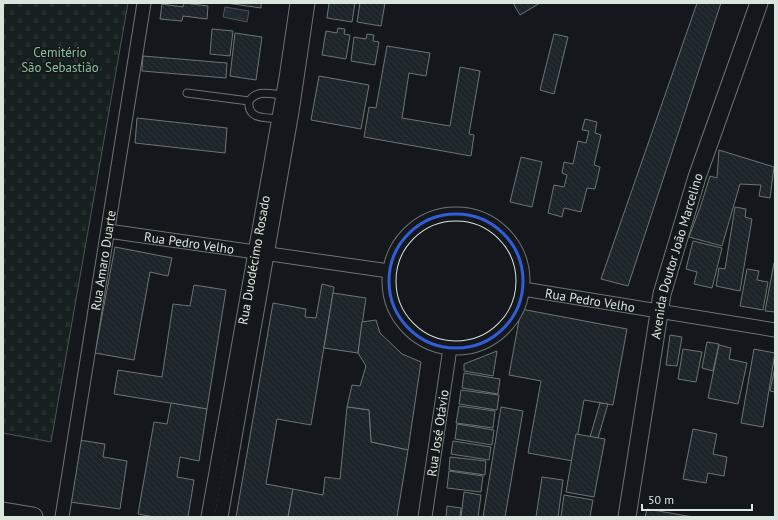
<svg xmlns="http://www.w3.org/2000/svg" width="778" height="520" viewBox="0 0 778 520" font-family="'PT Sans',sans-serif">
  <style>
    .cemetery { fill: url(#cemetery-stones); stroke: #939e99 }
    .water { fill: url(#water-ripples); stroke: #939e99 }
    .building { fill: url(#building-back-hatch); stroke: #d8e6dc }
    .lines { fill: none; stroke-linecap: round; stroke-linejoin: round }
    .service-casing { stroke: #d8e6dc; stroke-width: 9 }
    .minor-casing { stroke: #d8e6dc; stroke-width: 15 }
    .tertiary-casing { stroke: #d8e6dc; stroke-width: 19 }
    .secondary-casing { stroke: #d8e6dc; stroke-width: 21 }
    .service { stroke: #14181c; stroke-width: 7 }
    .minor { stroke: #14181c; stroke-width: 13 }
    .tertiary { stroke: #14181c; stroke-width: 17 }
    .secondary { stroke: #14181c; stroke-width: 19 }
    .marked { fill: none; stroke: #305dd8; stroke-width: 3; stroke-linejoin: round }
    .labels { text-anchor: middle; stroke-width: 3; stroke-linejoin: round; paint-order: stroke }
    .park-label { font-size: 13px; fill: #8ac095; stroke: #14181c }
    .street-label { font-size: 13px; fill: #d8e6dc; stroke: #14181c }
  </style>
  <defs>
    <pattern id="cemetery-stones" width="16" height="16" patternUnits="userSpaceOnUse"><rect width="16" height="16" fill="#1a2d24"/><path d="M2 7V4a2 2 0 0 1 4 0v3zM10 15v-3a2 2 0 0 1 4 0v3z" fill="#3b4b43"/></pattern>
    <pattern id="water-ripples" width="26" height="14" patternUnits="userSpaceOnUse"><rect width="26" height="14" fill="#2f3f4d"/><path d="M2 4q2-2 4 0t4 0M15 11q2-2 4 0t4 0" fill="none" stroke="#4c5b66"/></pattern>
    <pattern id="building-back-hatch" width="6" height="6" patternUnits="userSpaceOnUse"><rect width="6" height="6" fill="#2c363c"/><path d="M-1 5l2 2M0 0l6 6M5-1l2 2" fill="none" stroke="#4a5358"/></pattern>
  </defs>
  <rect width="100%" height="100%" fill="#14181c"/>
  <path class="cemetery" d="M3,3H128L51,442L3,433Z"/>
  <path class="water" d="M225,7L249,11L247,22L223,17Z"/>
  <g class="building">
    <path d="M184,3L208,6L207,19L183,16L182,21L160,19L162,4L183,7Z"/>
    <path d="M226,3H261V8Z"/>
    <path d="M329,3H355L352,22L327,18Z"/>
    <path d="M360,3H385L381,26L357,22Z"/>
    <path d="M513,3H540L520,15Z"/>
    <path d="M697,3H721L628,286L601,279Z"/>
    <path d="M338,28L345,29L344,34L350,35L346,59L322,55L326,31L337,33Z"/>
    <path d="M212,29L233,31L230,56L210,54Z"/>
    <path d="M235,33L262,37L256,80L230,76Z"/>
    <path d="M367,34L374,35L373,41L379,42L375,65L351,61L354,37L366,39Z"/>
    <path d="M554,34L568,37L554,94L540,90Z"/>
    <path d="M387,46L430,53L426,76L409,73L402,118L450,126L460,67L480,71L469,134L474,135L471,156L364,137L369,107L376,108Z"/>
    <path d="M143,56L227,63L226,78L142,71Z"/>
    <path d="M319,76L369,85L361,129L311,120Z"/>
    <path d="M137,118L227,128L225,153L135,143Z"/>
    <path d="M585,119L597,122L595,133L601,135L594,165L600,167L595,189L587,188L581,212L564,208L562,217L548,213L554,185L564,187L567,175L562,173L564,162L573,164L578,141L586,143L589,131L582,130Z"/>
    <path d="M719,150L774,167L770,198L759,196L761,185L740,184L722,246L689,237L701,205L710,176L717,178Z"/>
    <path d="M521,157L542,162L532,207L510,202Z"/>
    <path d="M735,207L746,209L745,217L752,219L740,291L716,286L719,268L725,269Z"/>
    <path d="M693,241L722,248L712,288L694,284L697,272L686,269Z"/>
    <path d="M115,247L172,258L168,276L150,272L134,360L95,353Z"/>
    <path d="M774,263L775,264V312L765,311Z"/>
    <path d="M747,269L759,271L757,280L768,282L763,310L740,306Z"/>
    <path d="M322,284L334,287L311,425L277,419L266,484L293,489L288,517H236L273,303L306,309L305,317L316,318Z"/>
    <path d="M194,285L226,290L207,409L114,394L118,370L162,377L173,304L190,306Z"/>
    <path d="M333,293L366,298L358,353L324,348Z"/>
    <path d="M521,309L627,329L613,405L584,400L573,461L528,453L541,381L509,375Z"/>
    <path d="M376,320L380,333L402,354L421,362L408,450L371,442L369,410L347,407L352,385L360,386L366,366L358,353L362,322Z"/>
    <path d="M670,335L682,337L677,366L666,365Z"/>
    <path d="M707,342L719,344L713,371L702,368Z"/>
    <path d="M719,345L731,348L729,359L747,363L738,404L708,398Z"/>
    <path d="M683,349L702,352L696,382L678,379Z"/>
    <path d="M754,349L775,353L763,427L741,423Z"/>
    <path d="M497,351L493,376L464,371V364Z"/>
    <path d="M775,367V392L770,391Z"/>
    <path d="M464,373L500,379L498,394L462,388Z"/>
    <path d="M461,390L499,395L497,410L459,404Z"/>
    <path d="M171,403L207,409L199,461L180,457L177,477L194,480L188,517H154L138,514L154,422L167,424Z"/>
    <path d="M600,403L608,404L598,438L590,437Z"/>
    <path d="M459,406L495,411L493,428L456,423Z"/>
    <path d="M347,407L369,410L371,442L408,450L397,517H288L293,489L323,495L325,477L340,479Z"/>
    <path d="M501,407L523,411L505,517H483Z"/>
    <path d="M457,424L494,430L492,445L455,439Z"/>
    <path d="M693,429L717,434L713,454L727,457L724,476L708,473L706,483L683,479Z"/>
    <path d="M576,434L605,439L594,497L566,492Z"/>
    <path d="M79,440L105,444L103,457L127,461L120,509L70,502Z"/>
    <path d="M453,441L491,447L489,460L451,454Z"/>
    <path d="M450,457L486,461L485,475L449,470Z"/>
    <path d="M449,471L483,476L481,492L447,488Z"/>
    <path d="M542,477L563,480L558,517H536Z"/>
    <path d="M464,492L481,495L478,517H461Z"/>
    <path d="M564,495L593,500L590,517H561Z"/>
    <path d="M447,506L461,508L460,517H446Z"/>
    <path d="M647,509L693,517H645Z"/>
  </g>
  <g class="lines">
    <g class="service-casing">
      <g id="service">
        <path d="M187,93L249,101C258,89 269,94 283,95"/>
        <path d="M249,101C247,120 265,117 279,119"/>
      </g>
    </g>
    <g class="minor-casing">
      <g id="minor">
        <circle cx="456" cy="281" r="67"/>
        <path id="s1" d="M108,231L389,271"/>
        <path id="s2" d="M523,289L775,330"/>
        <path id="s3" d="M62,517L144,3"/>
        <path id="s4" d="M208,517L286,78L297,3"/>
        <path d="M221,517L292,112L308,3"/>
        <path id="s5" d="M425,517L450,348"/>
      </g>
    </g>
    <g class="tertiary-casing">
      <g id="tertiary">
        <path id="s6" d="M627,517L662,294L697,177L759,3"/>
      </g>
    </g>
    <g class="secondary-casing">
      <path id="secondary" d="M3,512L33,517"/>
    </g>
    <use href="#service" class="service"/>
    <use href="#minor" class="minor"/>
    <use href="#tertiary" class="tertiary"/>
    <use href="#secondary" class="secondary"/>
  </g>
  <path d="M0 0H778V520H0ZM389 281a67 67 0 1 1 134 0a67 67 0 1 1-134 0Z" fill="#14181c" fill-opacity=".55" fill-rule="evenodd"/>
  <path class="marked" d="M389 281a67 67 0 1 1 134 0a67 67 0 1 1-134 0Z"/>
  <g class="labels">
    <g class="park-label">
      <text x="60" y="57">Cemitério<tspan x="60" dy="15">São Sebastião</tspan></text>
    </g>
    <g class="street-label">
      <text dy="5" stroke="none"><textPath href="#s1" startOffset="82">Rua Pedro Velho</textPath></text>
      <text dy="5" stroke="none"><textPath href="#s6" startOffset="266">Avenida Doutor João Marcelino</textPath></text>
      <text dy="5" stroke="none"><textPath href="#s3" startOffset="260">Rua Amaro Duarte</textPath></text>
      <text dy="5" stroke="none"><textPath href="#s4" startOffset="261">Rua Duodécimo Rosado</textPath></text>
      <text dy="5" stroke="none"><textPath href="#s2" startOffset="68">Rua Pedro Velho</textPath></text>
      <text dy="5" stroke="none"><textPath href="#s5" startOffset="85">Rua José Otávio</textPath></text>
    </g>
  </g>
  <rect width="778" height="520" fill="none" stroke="#d8e6dc" stroke-width="8"/>
  <path d="M642 504v6h110v-6" fill="none" stroke="#d8e6dc" stroke-width="2"/>
  <text x="648" y="504" font-size="12" fill="#d8e6dc" stroke="#14181c" stroke-width="3" paint-order="stroke">50 m</text>
</svg>
